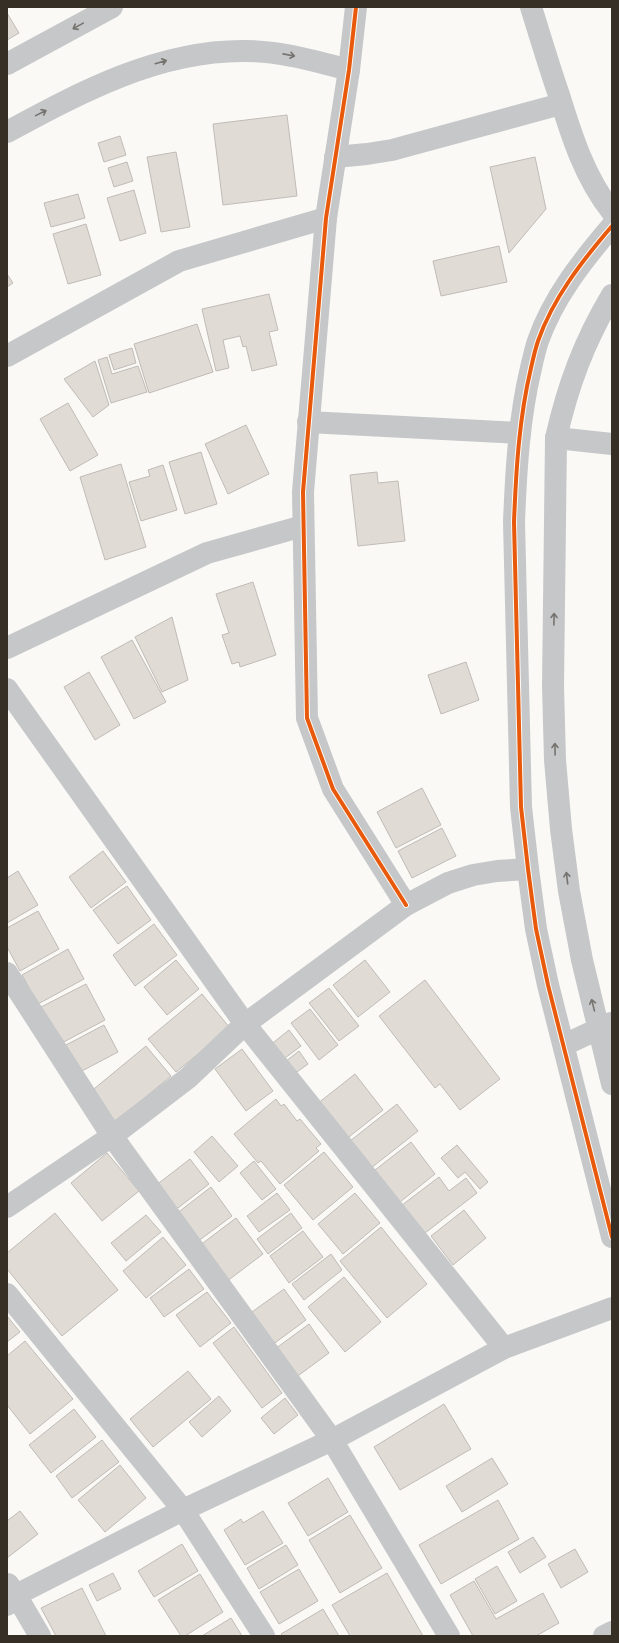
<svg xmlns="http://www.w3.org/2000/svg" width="619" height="1643" viewBox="0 0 619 1643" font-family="'Work Sans',sans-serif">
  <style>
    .building { fill: #e0dbd5; stroke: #c0bbb6 }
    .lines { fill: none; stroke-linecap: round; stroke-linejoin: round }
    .minor { stroke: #c5c7c9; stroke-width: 22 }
    .cycleway-casing { stroke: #fdf9f4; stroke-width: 6 }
    .cycleway { stroke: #e8590c; stroke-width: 4 }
    .oneway { stroke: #76736f }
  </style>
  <rect width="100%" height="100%" fill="#fbf9f6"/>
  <g class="building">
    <path d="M7,13L19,33L7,40Z"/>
    <path d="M287,115L297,196L223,205L213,124Z"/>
    <path d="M120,136L126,155L104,162L98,143Z"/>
    <path d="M176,152L190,227L161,232L147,157Z"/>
    <path d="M535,157L546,209L509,253L490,167Z"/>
    <path d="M127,162L133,181L114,187L108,168Z"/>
    <path d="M134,190L146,233L120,241L107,198Z"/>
    <path d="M78,194L85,218L51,227L44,203Z"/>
    <path d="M86,224L101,275L68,284L53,234Z"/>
    <path d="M499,246L507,282L441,296L433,261Z"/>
    <path d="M7,274L13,283L7,287Z"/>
    <path d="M269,294L278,330L269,332L277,365L252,371L246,346L243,347L240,336L223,340L229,368L216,371L202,309Z"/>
    <path d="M197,324L213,372L149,393L134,344Z"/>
    <path d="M132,348L136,363L114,370L109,355Z"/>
    <path d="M107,357L112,374L138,366L147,392L111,403L98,360Z"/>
    <path d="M95,361L109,405L93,417L64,379Z"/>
    <path d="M68,403L98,455L70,471L40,419Z"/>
    <path d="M246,425L269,474L228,494L205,444Z"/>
    <path d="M201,452L217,504L185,514L169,462Z"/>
    <path d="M121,464L146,547L105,560L80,477Z"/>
    <path d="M163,465L177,510L141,521L129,482L150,476L148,470Z"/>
    <path d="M377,472L378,483L398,481L405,541L358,546L350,475Z"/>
    <path d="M253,582L276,655L240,667L239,662L232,664L222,635L229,633L216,594Z"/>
    <path d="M172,617L188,680L162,692L135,637Z"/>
    <path d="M132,640L166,702L134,719L101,657Z"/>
    <path d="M466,662L479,700L441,714L428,675Z"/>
    <path d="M89,672L120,725L95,740L64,687Z"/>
    <path d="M422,788L441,825L396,848L377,812Z"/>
    <path d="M442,828L456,856L412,878L398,851Z"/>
    <path d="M103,851L126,882L91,908L69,877Z"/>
    <path d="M18,871L38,905L7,923V878Z"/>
    <path d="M127,886L151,920L118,944L93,910Z"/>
    <path d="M38,911L59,949L20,971L7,947V928Z"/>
    <path d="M154,924L177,955L135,986L113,955Z"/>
    <path d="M68,949L84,979L38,1004L22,975Z"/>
    <path d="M176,960L199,989L167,1015L144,987Z"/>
    <path d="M365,960L390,992L358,1017L333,985Z"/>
    <path d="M425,980L500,1079L460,1110L440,1084L435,1088L379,1016Z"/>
    <path d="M86,984L105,1020L60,1044L41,1007Z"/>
    <path d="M329,988L359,1026L339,1041L309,1003Z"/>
    <path d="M202,994L230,1028L176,1072L148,1039Z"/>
    <path d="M310,1009L338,1045L319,1060L291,1023Z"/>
    <path d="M104,1025L118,1052L80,1072L66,1045Z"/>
    <path d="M289,1030L301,1046L281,1061L269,1046Z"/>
    <path d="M146,1046L171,1076L113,1124L89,1093Z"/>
    <path d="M242,1049L273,1091L246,1111L215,1069Z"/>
    <path d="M299,1051L308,1064L294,1074L285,1062Z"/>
    <path d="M355,1074L383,1110L345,1140L317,1104Z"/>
    <path d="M276,1099L281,1106L284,1104L297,1121L300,1119L321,1144L316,1148L319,1151L280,1184L261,1161L258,1163L234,1134Z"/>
    <path d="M397,1104L418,1131L371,1168L350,1141Z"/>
    <path d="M212,1136L238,1166L219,1182L194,1152Z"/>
    <path d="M411,1142L435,1174L400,1202L375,1170Z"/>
    <path d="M457,1145L488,1182L480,1189L465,1172L458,1178L441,1158Z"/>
    <path d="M324,1152L353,1187L313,1220L284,1185Z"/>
    <path d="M107,1153L139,1191L102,1221L71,1183Z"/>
    <path d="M190,1159L209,1184L174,1211L155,1186Z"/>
    <path d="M254,1161L276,1189L262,1200L240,1173Z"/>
    <path d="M439,1177L449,1191L466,1178L477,1193L425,1233L402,1205Z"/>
    <path d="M211,1187L232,1216L197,1242L176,1214Z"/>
    <path d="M277,1193L290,1210L259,1232L247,1216Z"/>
    <path d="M355,1193L380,1223L343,1254L318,1224Z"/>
    <path d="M464,1210L486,1238L453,1265L431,1236Z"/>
    <path d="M55,1213L118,1290L62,1336L7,1269V1253Z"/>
    <path d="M291,1213L302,1228L268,1254L257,1239Z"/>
    <path d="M146,1215L161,1232L126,1261L111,1243Z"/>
    <path d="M236,1218L263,1254L226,1282L199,1246Z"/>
    <path d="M381,1227L427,1284L387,1318L340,1261Z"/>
    <path d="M303,1231L323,1257L289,1283L270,1256Z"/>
    <path d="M163,1237L186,1265L146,1298L123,1271Z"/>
    <path d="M331,1254L342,1270L304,1300L292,1284Z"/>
    <path d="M189,1269L204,1289L164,1317L150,1298Z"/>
    <path d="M344,1277L381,1322L345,1352L308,1307Z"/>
    <path d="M284,1289L306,1320L272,1345L249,1314Z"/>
    <path d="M207,1292L231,1323L200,1347L176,1315Z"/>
    <path d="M7,1316L20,1332L7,1342Z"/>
    <path d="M309,1324L329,1353L295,1378L275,1349Z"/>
    <path d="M234,1327L282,1393L262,1408L213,1343Z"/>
    <path d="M25,1341L73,1399L30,1434L7,1405V1356Z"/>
    <path d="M188,1371L211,1399L153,1447L130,1419Z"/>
    <path d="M219,1396L231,1411L202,1437L189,1422Z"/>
    <path d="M285,1398L298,1415L274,1434L261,1418Z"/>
    <path d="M444,1404L471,1449L400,1490L374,1447Z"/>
    <path d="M74,1409L96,1437L51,1473L29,1445Z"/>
    <path d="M102,1440L119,1462L72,1498L56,1476Z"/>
    <path d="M492,1458L508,1484L462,1512L446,1486Z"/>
    <path d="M120,1465L146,1498L105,1532L78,1500Z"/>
    <path d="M328,1478L348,1512L308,1536L288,1503Z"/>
    <path d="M498,1500L519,1539L441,1584L419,1545Z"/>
    <path d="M20,1511L38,1534L7,1558V1521Z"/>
    <path d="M263,1511L283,1543L245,1565L224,1530L241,1519L243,1523Z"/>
    <path d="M350,1515L382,1568L340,1593L309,1540Z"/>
    <path d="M533,1537L546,1557L520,1573L508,1552Z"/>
    <path d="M182,1544L198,1571L154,1597L138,1571Z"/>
    <path d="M286,1545L298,1565L259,1589L247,1568Z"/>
    <path d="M575,1549L588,1572L561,1588L548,1564Z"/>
    <path d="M497,1566L517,1601L495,1614L475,1579Z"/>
    <path d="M299,1569L318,1601L279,1624L260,1592Z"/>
    <path d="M113,1573L121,1589L97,1601L89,1585Z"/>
    <path d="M387,1573L423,1636H350L332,1605Z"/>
    <path d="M200,1574L223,1612L185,1636H181L158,1600Z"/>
    <path d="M474,1581L496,1619L543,1593L559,1623L536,1636H473L450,1595Z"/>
    <path d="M82,1588L106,1636H56L41,1608Z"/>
    <path d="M323,1609L339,1636H283L281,1634Z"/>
    <path d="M231,1618L242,1636H202Z"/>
  </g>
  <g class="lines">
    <g class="minor">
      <path d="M356,7L349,70L326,218L303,492L307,718L333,789L406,905"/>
      <path d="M531,7C540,36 549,66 559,95C572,137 585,178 612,212"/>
      <path d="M7,64L112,7"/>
      <path d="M7,132C81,92 159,50 245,51C281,51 315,61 349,70"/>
      <path d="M335,157L367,154L392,150L561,104"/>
      <path d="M612,226C582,261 553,298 538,341C535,350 533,359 531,368C519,418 516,471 514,522L521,807L528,869L536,929L548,985L612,1237"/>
      <path d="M612,295C584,342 568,385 556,438L553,686L555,760L561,829L569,891L582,960L612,1084"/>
      <path d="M7,356L179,261L326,218"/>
      <path d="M308,422L520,433"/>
      <path d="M556,438L612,444"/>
      <path d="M7,648L207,553L303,526"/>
      <path d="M7,689L245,1024L504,1348"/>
      <path d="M7,973L112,1136L332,1440L449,1636"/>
      <path d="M564,1045L611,1023"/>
      <path d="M7,1207L112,1136L188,1078L245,1024L406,905L448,883L473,875L497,871L528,869"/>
      <path d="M7,1294L183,1510L264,1636"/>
      <path d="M8,1584L16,1595L40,1636"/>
      <path d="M7,1605L16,1595L183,1510L332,1440L504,1348L612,1308"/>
      <path d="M604,1636L612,1632"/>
    </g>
    <g class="cycleway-casing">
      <g id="cycleway">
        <path d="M356,7L349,70L326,218L303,492L307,718L333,789L406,905"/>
        <path d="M612,226C582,261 553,298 538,341C535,350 533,359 531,368C519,418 516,471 514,522L521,807L528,869L536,929L548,985L612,1237"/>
      </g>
    </g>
    <use href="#cycleway" class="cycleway"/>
  </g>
  <defs><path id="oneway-shaft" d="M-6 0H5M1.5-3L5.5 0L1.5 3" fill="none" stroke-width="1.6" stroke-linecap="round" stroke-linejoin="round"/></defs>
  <g class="oneway">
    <use href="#oneway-shaft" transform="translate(78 26) rotate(151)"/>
    <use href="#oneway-shaft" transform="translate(289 55) rotate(11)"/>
    <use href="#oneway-shaft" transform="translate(161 62) rotate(-16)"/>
    <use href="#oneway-shaft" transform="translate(41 113) rotate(-26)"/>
    <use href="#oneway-shaft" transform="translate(554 619) rotate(-89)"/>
    <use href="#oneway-shaft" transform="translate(555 749) rotate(-91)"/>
    <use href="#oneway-shaft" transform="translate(567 878) rotate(-97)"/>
    <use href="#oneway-shaft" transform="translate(593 1005) rotate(-104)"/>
  </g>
  <rect width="619" height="1643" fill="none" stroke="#362f26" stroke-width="16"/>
</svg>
